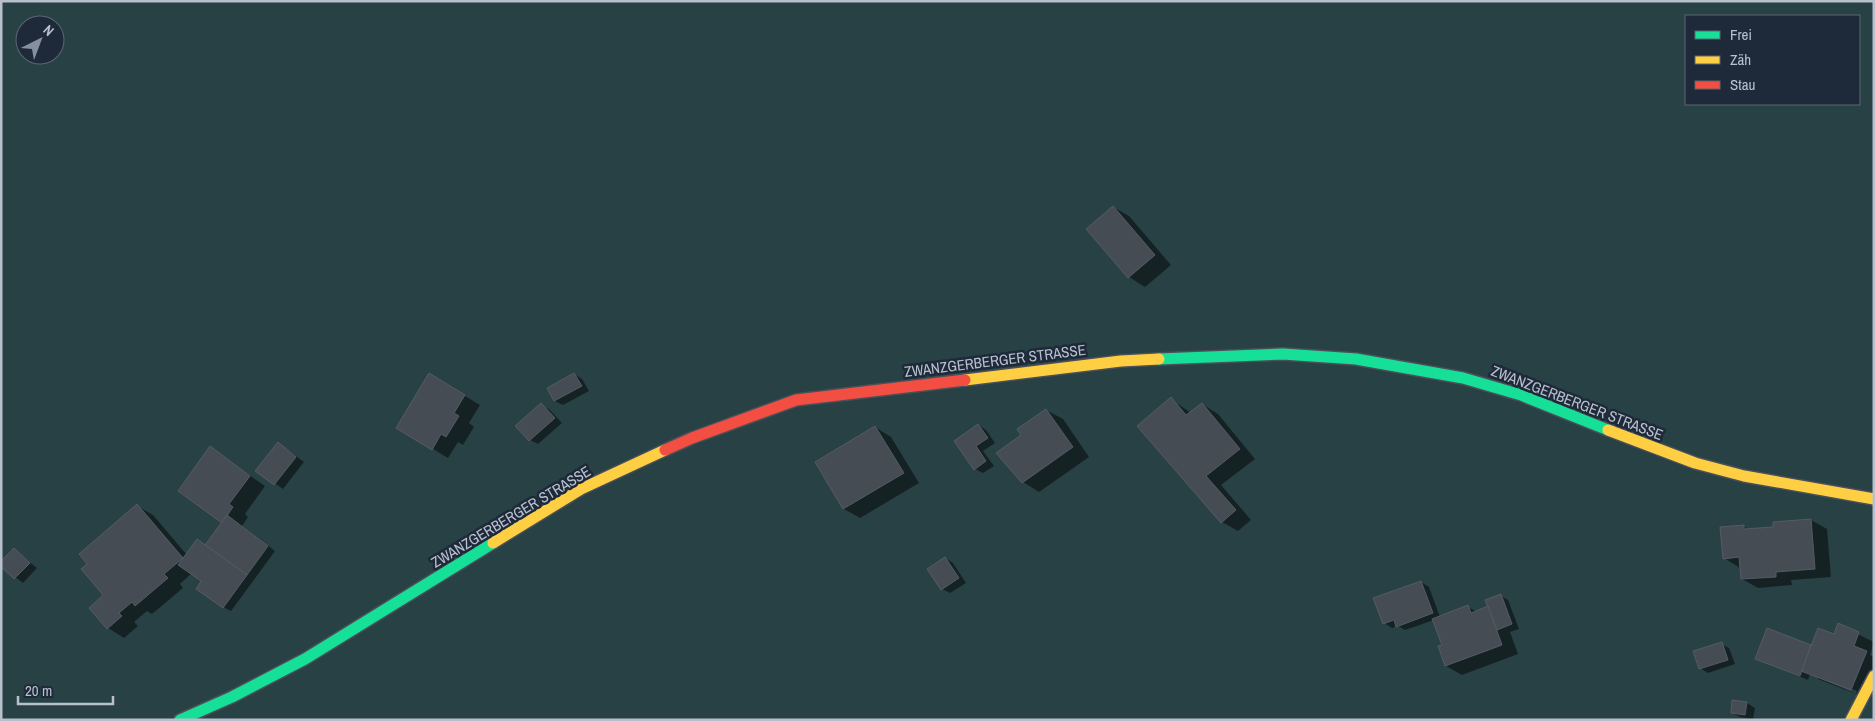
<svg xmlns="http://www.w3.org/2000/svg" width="1875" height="721" viewBox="0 0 1875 721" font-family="'Archivo Narrow',sans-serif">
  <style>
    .green { fill: #284145; fill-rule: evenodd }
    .shadow { fill: #0007; fill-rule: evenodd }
    .building { fill: #464c54; stroke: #555b65 }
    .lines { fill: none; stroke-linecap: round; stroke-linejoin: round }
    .fast-casing { stroke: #4b5058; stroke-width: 14 }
    .slow-casing { stroke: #4b5058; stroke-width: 14 }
    .jam-casing { stroke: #4b5058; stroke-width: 14 }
    .fast { stroke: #16e098; stroke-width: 11 }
    .slow { stroke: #ffcf43; stroke-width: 11 }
    .jam { stroke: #f24e42; stroke-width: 11 }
    .labels { text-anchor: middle; stroke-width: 5; stroke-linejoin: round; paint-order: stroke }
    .street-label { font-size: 15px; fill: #b8c0ce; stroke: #1e2a3a }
  </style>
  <rect width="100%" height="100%" fill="#2d343e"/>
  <path class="green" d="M1,1H1874V720H1ZM1686,16H1859V104H1686ZM25,25H55V55H25Z"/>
  <g class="shadow">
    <path d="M1113,207L1129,216L1171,265L1145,287L1129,277L1088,229Z"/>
    <path d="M574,374L582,379L589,391L563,405L555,401L548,389Z"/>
    <path d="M445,384L480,405L469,423L474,427L463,445L458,442L448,458L397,427Z"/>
    <path d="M1171,399L1191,413L1202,404L1218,414L1255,459L1221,485L1251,520L1238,531L1222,522Z"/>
    <path d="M541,405L549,409L562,423L538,444L530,440Z"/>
    <path d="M1046,410L1063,419L1089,457L1039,492L1023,482V435Z"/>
    <path d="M978,425L986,430L995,443L983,451L994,466L983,473L975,469L956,441Z"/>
    <path d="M875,427L891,437L919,483L860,518L844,509L816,463Z"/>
    <path d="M278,443L304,462L283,489L257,471Z"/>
    <path d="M210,448L265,486L245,514L248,517L242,526L275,551L231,611L223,607L203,581L192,573L180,584L183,588L152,614L147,611L134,622L138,626L124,638L108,628L91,608L105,595L89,564L137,506L153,515L187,555L206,546L223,522Z"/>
    <path d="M1811,520L1827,529L1831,577L1791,580L1792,585L1758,588L1742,579L1740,568L1724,558L1743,526L1750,530L1775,529L1774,523Z"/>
    <path d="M14,550L37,568L23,583L1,566Z"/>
    <path d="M945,558L953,563L966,583L950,593L942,589Z"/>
    <path d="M1421,582L1429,587L1440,617L1468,607L1477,612L1490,607L1500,595L1508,600L1519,629L1510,632L1518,654L1462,675L1446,666L1444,646L1434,620L1405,630L1398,626L1392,628L1384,623Z"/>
    <path d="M1839,625L1874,642L1870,655L1874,657V683L1868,699L1810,674L1808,680L1756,658L1767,629L1812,647L1835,636ZM1818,676L1857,691L1856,694L1818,679Z"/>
    <path d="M1721,644L1729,648L1735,664L1708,673L1700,668Z"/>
    <path d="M1747,703L1755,708L1753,719L1740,717L1732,713Z"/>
  </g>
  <g class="building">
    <path d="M1113,206L1155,255L1128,278L1086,229Z"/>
    <path d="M429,373L465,395L454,413L459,416L446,437L441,434L432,450L396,428Z"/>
    <path d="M574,373L582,386L554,401L547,388Z"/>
    <path d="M1171,397L1186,415L1202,403L1240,449L1206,476L1236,510L1221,523L1137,426Z"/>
    <path d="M541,403L555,418L529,441L515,426Z"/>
    <path d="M1046,409L1073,447L1022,483L996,453L1021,435L1017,429Z"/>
    <path d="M978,424L988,438L976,446L986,461L974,470L954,441Z"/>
    <path d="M875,426L904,473L843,509L815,462Z"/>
    <path d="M278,442L296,457L274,485L255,471Z"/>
    <path d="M210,446L250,476L229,504L233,507L222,523L178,491Z"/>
    <path d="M137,504L183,558L164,574L168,578L135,606L132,602L119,613L122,616L107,629L89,608L103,595L81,569L87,564L79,554Z"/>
    <path d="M227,515L268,546L247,575L205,545Z"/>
    <path d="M1811,519L1815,569L1776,572V577L1741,579L1739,557L1723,559L1720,527L1744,525V529L1773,527V522Z"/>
    <path d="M197,539L247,575L223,608L196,589L201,581L178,565Z"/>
    <path d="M14,548L30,563L14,579L1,567V561Z"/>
    <path d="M945,557L959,578L941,590L927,569Z"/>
    <path d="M1421,581L1433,613L1396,627L1394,620L1383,624L1373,598Z"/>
    <path d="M1501,594L1512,624L1497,630L1485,600Z"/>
    <path d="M1468,605L1471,613L1488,606L1502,645L1445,666L1438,646L1442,645L1432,619Z"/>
    <path d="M1838,623L1859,632L1854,646L1867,651L1851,690L1801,671L1818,628L1834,634Z"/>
    <path d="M1767,628L1811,645L1800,676L1755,659Z"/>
    <path d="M1722,642L1728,660L1699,669L1693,651Z"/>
    <path d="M1732,700L1747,702L1745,715L1731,713Z"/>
  </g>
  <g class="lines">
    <g class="fast-casing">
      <g id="fast">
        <path d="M1159,359L1283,354L1356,359L1463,378L1521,395L1608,430"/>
        <path d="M180,720L232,697L305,659L493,543"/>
      </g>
    </g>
    <g class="slow-casing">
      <g id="slow">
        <path d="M965,380L1121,361L1159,359"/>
        <path d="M1608,430L1695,463L1744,476L1874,499"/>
        <path d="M493,543L581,489L665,450"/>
        <path d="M1851,720L1874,676"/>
      </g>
    </g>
    <g class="jam-casing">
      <path id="jam" d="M665,450L692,438L796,400L965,380"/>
    </g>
    <use href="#fast" class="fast"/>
    <use href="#slow" class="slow"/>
    <use href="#jam" class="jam"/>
  </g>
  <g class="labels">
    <g class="street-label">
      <text transform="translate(995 361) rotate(-7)" y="5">ZWANZGERBERGER STRASSE</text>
      <text transform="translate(1577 403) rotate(21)" y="5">ZWANZGERBERGER STRASSE</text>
      <text transform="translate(511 517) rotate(-31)" y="5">ZWANZGERBERGER STRASSE</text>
    </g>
  </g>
  <rect width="1875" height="721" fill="none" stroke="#b8c0ce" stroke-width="5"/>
  <rect x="1685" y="15" width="175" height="90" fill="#1e2a3a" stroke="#5c6675"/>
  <rect x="1695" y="31" width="25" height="8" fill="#16e098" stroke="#5c6675"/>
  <text x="1730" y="40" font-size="15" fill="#b8c0ce">Frei</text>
  <rect x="1695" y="56" width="25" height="8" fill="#ffcf43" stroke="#5c6675"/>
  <text x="1730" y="65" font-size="15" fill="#b8c0ce">Zäh</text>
  <rect x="1695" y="81" width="25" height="8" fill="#f24e42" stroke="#5c6675"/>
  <text x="1730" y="90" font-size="15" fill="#b8c0ce">Stau</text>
  <g transform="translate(40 40) rotate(42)"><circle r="24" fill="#1e2a3a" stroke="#5c6675"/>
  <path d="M0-4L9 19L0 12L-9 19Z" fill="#878f9c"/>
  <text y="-8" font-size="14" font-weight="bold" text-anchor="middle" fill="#b8c0ce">N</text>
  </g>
  <path d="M18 696v8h95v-8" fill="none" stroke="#b8c0ce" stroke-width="2.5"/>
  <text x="25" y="696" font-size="15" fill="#b8c0ce" stroke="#1e2a3a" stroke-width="4" paint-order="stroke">20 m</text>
</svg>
